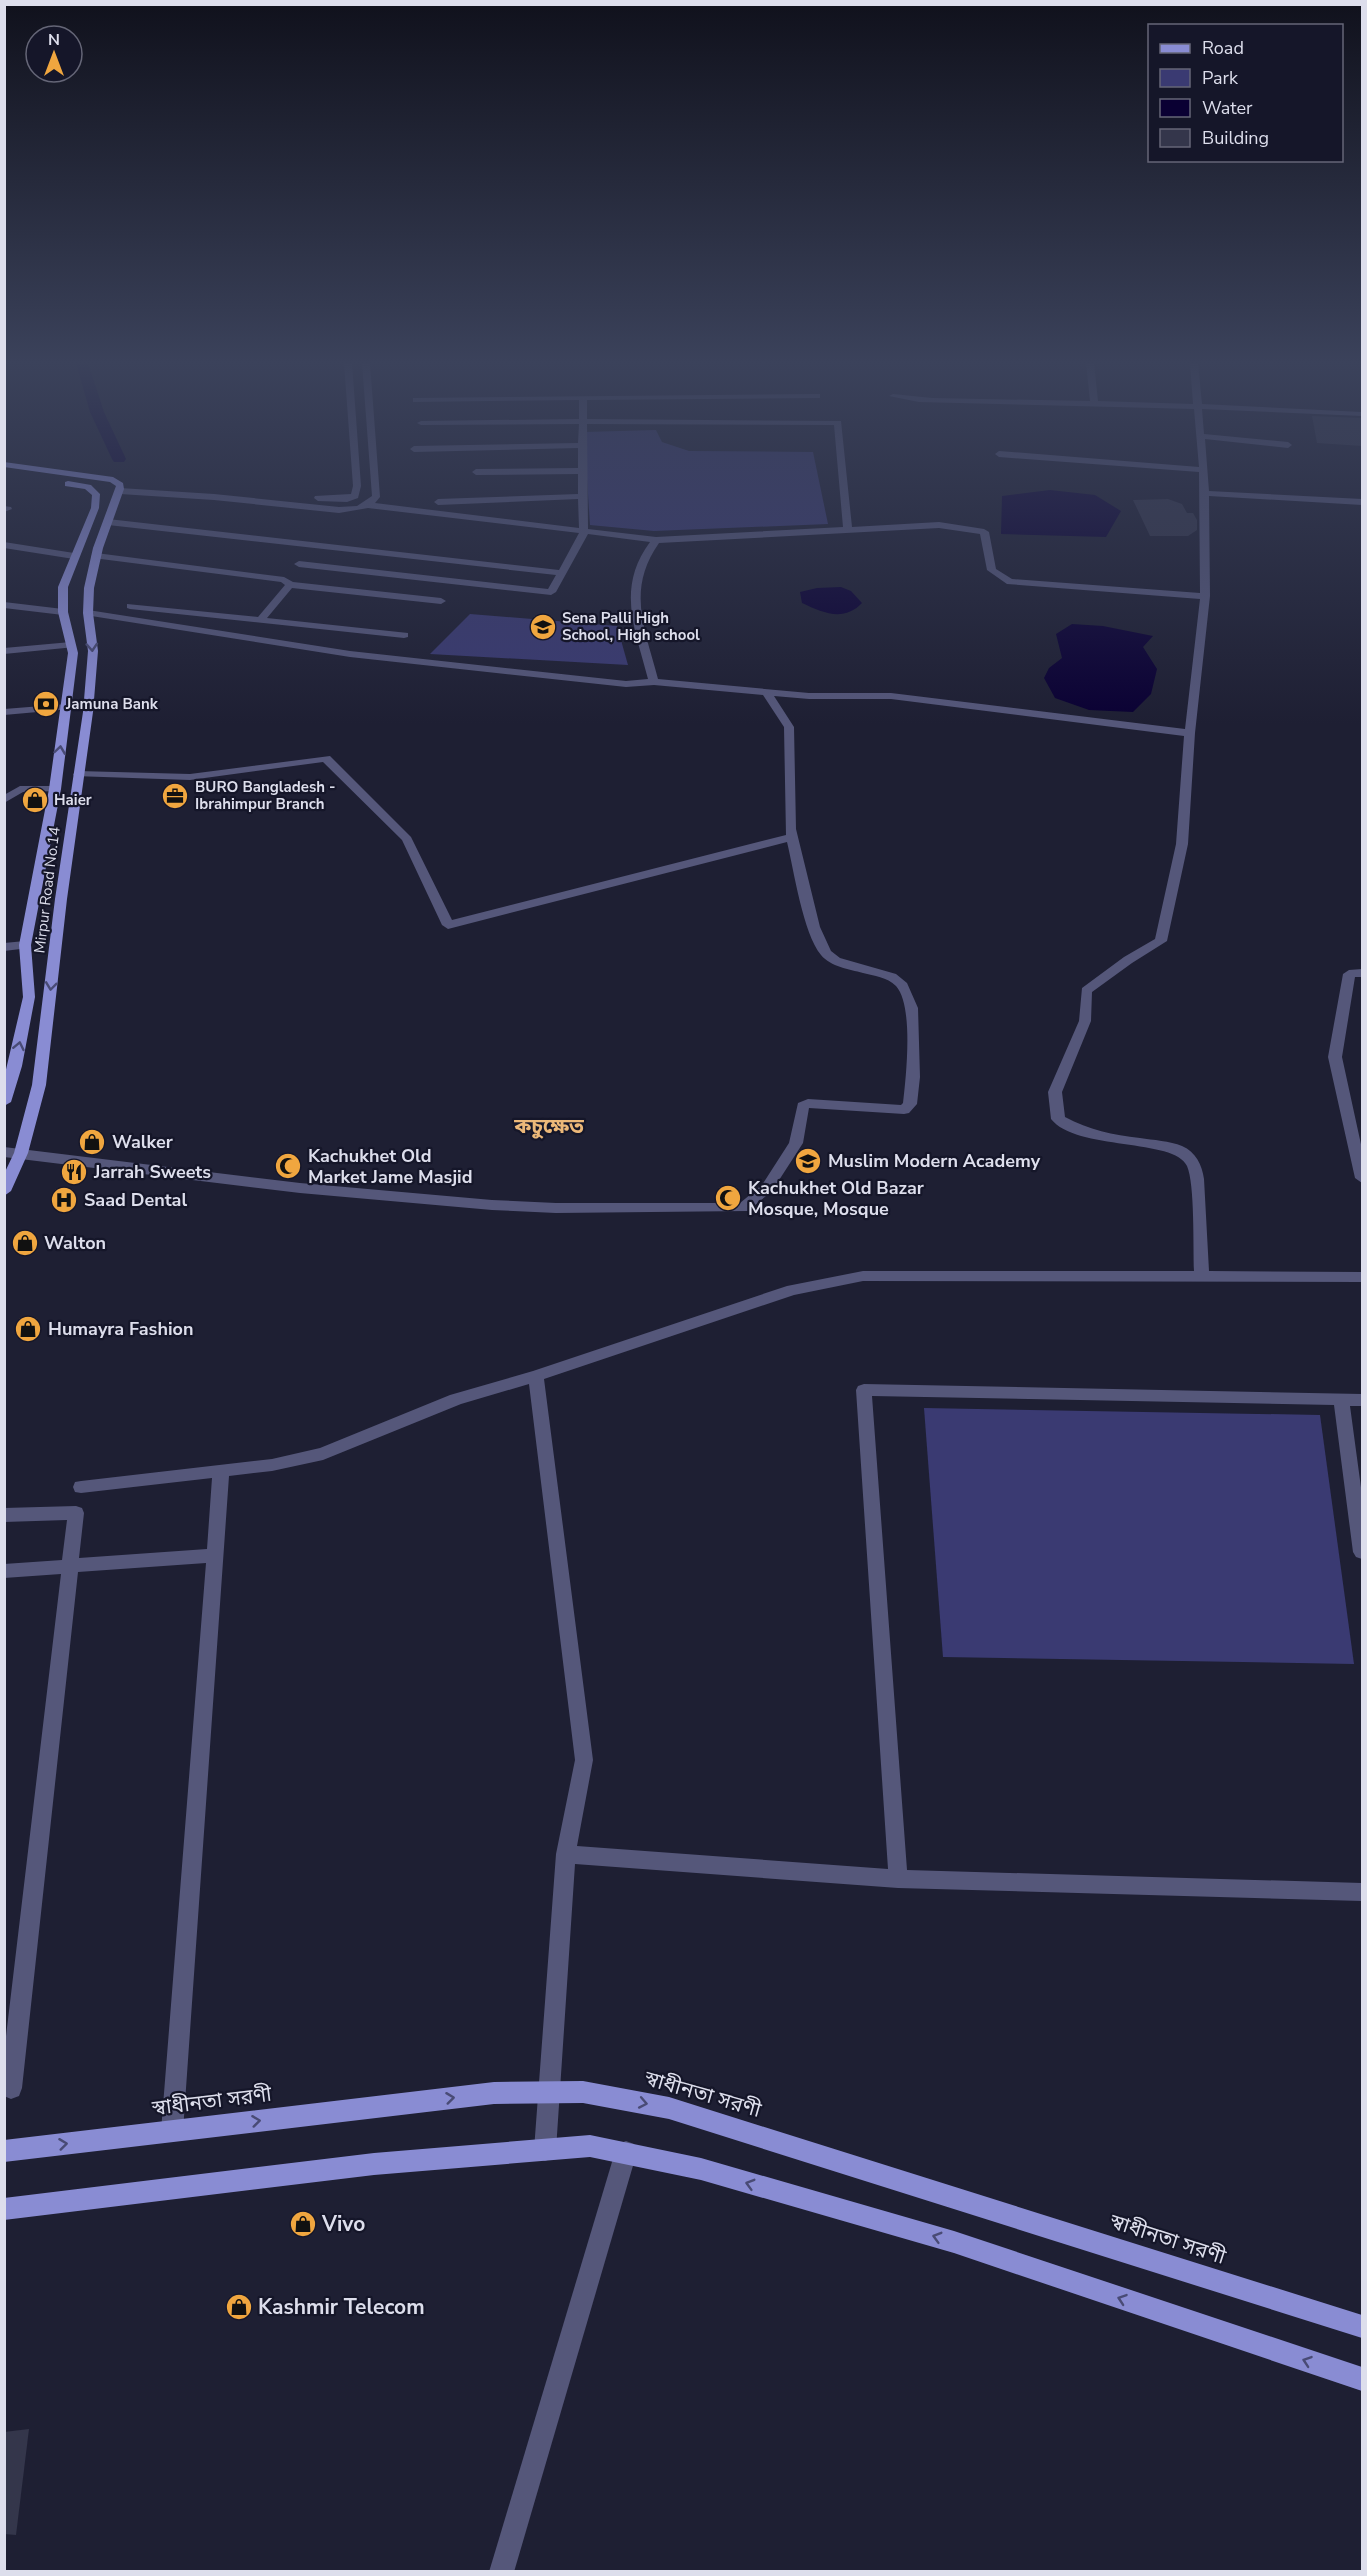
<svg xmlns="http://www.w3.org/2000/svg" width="1367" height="2576" viewBox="0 0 1367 2576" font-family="'Nunito Sans','Noto Sans Bengali',sans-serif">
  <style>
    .green { fill: #3a3a72 }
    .water { fill: #0a0033 }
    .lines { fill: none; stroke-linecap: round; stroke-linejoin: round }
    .canal { fill: #0a0033; fill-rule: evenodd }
    .building { fill: #34364b }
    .minor { fill: #55577a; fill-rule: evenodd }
    .major { fill: #898cd3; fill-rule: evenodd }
    .oneway { stroke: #494b75 }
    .labels { text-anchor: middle; stroke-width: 4.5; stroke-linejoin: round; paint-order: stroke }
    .far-poi-label { font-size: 15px; font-weight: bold; fill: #dddeec; stroke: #151629; text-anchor: start }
    .far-street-label { font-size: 15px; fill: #dddeec; stroke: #151629 }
    .poi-label { font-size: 18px; font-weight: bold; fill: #dddeec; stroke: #151629; text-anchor: start }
    .quarter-label { font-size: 21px; font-weight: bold; fill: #ecb879; stroke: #151629 }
    .near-street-label { font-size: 21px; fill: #dddeec; stroke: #151629 }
    .near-poi-label { font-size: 21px; font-weight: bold; fill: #dddeec; stroke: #151629; text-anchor: start }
  </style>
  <rect width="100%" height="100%" fill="#1e1f33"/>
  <g class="green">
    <path d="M656,430L662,442L689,451L813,452L828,524L654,531L590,525L584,432Z"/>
    <path d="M470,614L617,626L628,665L430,654Z"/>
    <path d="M924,1408L1320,1415L1354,1664L943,1657Z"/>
  </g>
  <g class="water">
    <path d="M1050,490L1095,495L1121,511L1106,537L1001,534L1002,496Z"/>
    <path d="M841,587L851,591L862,603C844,622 823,613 802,603L800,592L817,588Z"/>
    <path d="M1072,624L1103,626L1153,636L1143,647L1157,669L1151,694L1133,712L1089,710L1055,698L1044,678L1049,668L1062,658L1056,634Z"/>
  </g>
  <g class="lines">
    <path class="canal" d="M76,363H88L104,412L126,459L124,462H114L112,459L90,412Z"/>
  </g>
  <g class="building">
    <path d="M1312,416L1361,418L1362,446L1317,443Z"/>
    <path d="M1168,499L1182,504L1187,513H1193L1197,520V530L1188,536H1150L1133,500Z"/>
    <path d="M29,2429L16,2535L4,2534V2432Z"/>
  </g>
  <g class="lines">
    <g class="minor">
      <path d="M344,363H352L361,486L358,498L347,502L318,501L314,498L315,496L351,494L353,486Z"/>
      <path d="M362,363H370L380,497L375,503L579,528L578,499L438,505L434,502L438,499L578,494V474L476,475L472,472L476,469L578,468V448L414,452L410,449L414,446L578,443L579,424L421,425L417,423L421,421L579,419V400L413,402V398H416L817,394H820V398L587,400V419L841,421L852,527L939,522L984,529L989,532L996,569L1012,579L1200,593L1199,472L999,457L995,454L999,451L1199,467L1194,409L919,402L889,396L893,394L932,398L1090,401L1086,363H1094L1098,401L1193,404L1190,363H1198L1202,404L1362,412V416L1202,409L1204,434L1288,442L1292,445L1288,448L1205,439L1209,491L1362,499V505L1209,496L1210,596L1195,733L1188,844L1167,941L1132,963L1092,992L1091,1021L1062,1092L1065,1117C1089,1130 1113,1135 1140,1138C1153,1140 1170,1141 1182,1146C1196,1152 1202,1165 1204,1179L1209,1271L1362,1272V1282L863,1281L794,1295L544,1379L593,1760L577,1846L888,1869L856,1390L858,1386L864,1384L1362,1394V1406H1350L1362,1495V1559L1356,1557L1353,1552L1334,1405L872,1396L907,1870L1362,1883V1901L898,1888L575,1864L556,2150L553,2158L545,2161L537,2158L534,2150L556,1854L575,1760L529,1384L461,1404L323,1460L272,1471L229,1476L183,2131L180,2139L172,2142L164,2139L161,2131L206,1563L78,1572L22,2088L19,2096L11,2099L4,2096V2053L61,1574L4,1578V1564L62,1560L67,1520L4,1522V1508L76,1506L82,1508L84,1513L79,1558L207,1549L212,1478L81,1493L75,1492L73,1487L75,1482L81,1481L272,1459L320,1448L450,1395L533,1371L787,1286L863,1271H1194C1193,1248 1195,1184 1187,1166C1175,1138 1076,1151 1051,1119L1048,1092L1079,1021L1082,988L1124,957L1155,939L1176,844L1184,736L891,699H809L774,696L794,727L796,829L820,927L831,951L840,958L896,974L907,983L918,1008L920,1077L917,1104L909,1113L904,1114L809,1108L803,1143L772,1191L748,1211L556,1213L492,1210L300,1193L4,1157V1147L300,1183L492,1200L556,1203H740L762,1185L789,1143L798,1103L808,1099L901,1105L903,1103C906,1077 914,1006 896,986C887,977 874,976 863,973C849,969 831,967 821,955C803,933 794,871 787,842L448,929L442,925L402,840L323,762L190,780L74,776L73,774L78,771L190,774L330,756L411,837L452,920L786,835L784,727L763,695L654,685L626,687L350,657L85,615V611L88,610L350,651L626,681L648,679C635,629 616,588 650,542L588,534L556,592L551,595L299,567L294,564L299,561L548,589L556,575L108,525L103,522L108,519L559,570L579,533L368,508L339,513L214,500L120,494L116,491L120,488L214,494L339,507L357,506L372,496ZM587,424L834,425L843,527L656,537L588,529ZM939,528L980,534L987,570L1007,584L1200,599L1185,729L891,693H809L658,679C645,629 626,590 659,543Z"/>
      <path d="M4,506L11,507L12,509L4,512Z"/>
      <path d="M4,542L74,553L79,556L74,559L4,548Z"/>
      <path d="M96,553L284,577L293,582L441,598L446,601L441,604L292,588L267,618L408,633V637L404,638L130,609L127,608V604L258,617L285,585L281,582L93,558L91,556Z"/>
      <path d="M4,602L63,609L68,612L63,615L4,608Z"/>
      <path d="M71,642L75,643V647L4,654V648Z"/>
      <path d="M67,704L71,705V709L4,715V709Z"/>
      <path d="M55,786L61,789L59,791L23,792L4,803V795L20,786Z"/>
      <path d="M25,941L31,945L29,948L4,951V943Z"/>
      <path d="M1362,969V977H1355L1342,1057L1362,1149V1183L1355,1178L1328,1057L1343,974L1349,970Z"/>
      <path d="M626,2141L634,2144L637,2152L514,2572H489L615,2152L618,2144Z"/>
    </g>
    <g class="major">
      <path d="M4,462L113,477L123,483L124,489L103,548L94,588L93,613L98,651L93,712L67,899L46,1085L28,1153L11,1191L4,1196V1174L14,1153L32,1085L55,899L83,712L88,651L83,613L84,588L93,548L116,486L110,482L4,467Z"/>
      <path d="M68,481L91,485L100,494L99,508L68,587V612L78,653L61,789L31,945L35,997L22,1066L11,1102L4,1106V1078L23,997L19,945L49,789L68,653L58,612V587L91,508L92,495L85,489L65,486V482Z"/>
      <path d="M583,2081L669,2097L1362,2315V2338L669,2119L583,2103L494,2104L4,2162V2140L494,2082Z"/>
      <path d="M590,2135L701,2158L954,2231L1362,2367V2391L954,2253L701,2180L590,2157L374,2175L4,2220V2198L374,2153Z"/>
    </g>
  </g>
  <defs><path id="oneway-chevron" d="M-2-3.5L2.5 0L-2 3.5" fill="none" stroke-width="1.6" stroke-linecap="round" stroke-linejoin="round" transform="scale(1.5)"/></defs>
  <g class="oneway">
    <use href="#oneway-chevron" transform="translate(92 647) rotate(86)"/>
    <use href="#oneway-chevron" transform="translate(60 750) rotate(-82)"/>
    <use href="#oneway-chevron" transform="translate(51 986) rotate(97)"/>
    <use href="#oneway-chevron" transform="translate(19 1046) rotate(-78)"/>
    <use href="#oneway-chevron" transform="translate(450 2098) rotate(-7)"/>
    <use href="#oneway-chevron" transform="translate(643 2103) rotate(11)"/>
    <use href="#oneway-chevron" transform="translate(256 2121) rotate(-7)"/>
    <use href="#oneway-chevron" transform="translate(63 2144) rotate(-7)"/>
    <use href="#oneway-chevron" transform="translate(750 2184) rotate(-164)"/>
    <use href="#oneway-chevron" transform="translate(937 2237) rotate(-164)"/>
    <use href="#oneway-chevron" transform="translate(1122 2299) rotate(-161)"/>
    <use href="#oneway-chevron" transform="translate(1307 2361) rotate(-161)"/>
  </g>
  <linearGradient id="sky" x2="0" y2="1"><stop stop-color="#10111c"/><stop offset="0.5" stop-color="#3b425b"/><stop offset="1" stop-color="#3b425b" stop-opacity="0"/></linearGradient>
  <rect width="1367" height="724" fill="url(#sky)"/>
  <defs>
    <g id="school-disc" transform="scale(1.35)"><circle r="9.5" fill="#f0a63f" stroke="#151629"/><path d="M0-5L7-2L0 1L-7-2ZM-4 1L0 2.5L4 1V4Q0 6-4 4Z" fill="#111"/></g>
    <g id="bank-disc" transform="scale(1.35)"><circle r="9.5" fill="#f0a63f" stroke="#151629"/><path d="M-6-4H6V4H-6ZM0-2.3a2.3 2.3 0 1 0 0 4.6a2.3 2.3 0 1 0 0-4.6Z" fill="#111"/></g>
    <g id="office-disc" transform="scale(1.35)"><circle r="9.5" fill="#f0a63f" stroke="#151629"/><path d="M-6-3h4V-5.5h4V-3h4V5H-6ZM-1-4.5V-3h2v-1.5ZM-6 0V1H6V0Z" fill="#111"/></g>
    <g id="shop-disc" transform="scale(1.35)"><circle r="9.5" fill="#f0a63f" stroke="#151629"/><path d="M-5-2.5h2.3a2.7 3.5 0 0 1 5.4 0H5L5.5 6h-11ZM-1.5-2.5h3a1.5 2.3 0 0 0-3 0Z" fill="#111"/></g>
    <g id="mosque-disc" transform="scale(1.35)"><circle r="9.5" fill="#f0a63f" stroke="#151629"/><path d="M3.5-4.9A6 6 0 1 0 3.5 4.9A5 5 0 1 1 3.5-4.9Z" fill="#111"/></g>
    <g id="restaurant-disc" transform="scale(1.35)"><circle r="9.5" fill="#f0a63f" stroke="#151629"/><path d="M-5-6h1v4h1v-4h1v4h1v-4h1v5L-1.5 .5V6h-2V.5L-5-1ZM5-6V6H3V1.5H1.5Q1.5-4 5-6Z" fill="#111"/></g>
    <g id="hospital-disc" transform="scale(1.35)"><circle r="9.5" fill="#f0a63f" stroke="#151629"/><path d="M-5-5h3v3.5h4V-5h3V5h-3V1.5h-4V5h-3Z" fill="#111"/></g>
  </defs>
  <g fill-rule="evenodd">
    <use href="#school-disc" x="543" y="627"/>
    <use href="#bank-disc" x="46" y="704"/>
    <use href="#office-disc" x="175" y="796"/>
    <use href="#shop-disc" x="35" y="800"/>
    <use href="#shop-disc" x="92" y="1142"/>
    <use href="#school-disc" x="808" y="1161"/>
    <use href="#mosque-disc" x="288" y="1166"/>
    <use href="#restaurant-disc" x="74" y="1172"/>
    <use href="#mosque-disc" x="728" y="1198"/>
    <use href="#hospital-disc" x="64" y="1200"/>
    <use href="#shop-disc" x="25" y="1243"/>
    <use href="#shop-disc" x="28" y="1329"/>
    <use href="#shop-disc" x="303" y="2224"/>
    <use href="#shop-disc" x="239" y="2307"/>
  </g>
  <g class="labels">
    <g class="far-poi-label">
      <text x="562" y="623">Sena Palli High<tspan x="562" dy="17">School, High school</tspan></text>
      <text x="66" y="709">Jamuna Bank</text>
      <text x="195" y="792">BURO Bangladesh -<tspan x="195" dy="17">Ibrahimpur Branch</tspan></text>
      <text x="54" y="805">Haier</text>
    </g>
    <g class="far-street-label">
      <text transform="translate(47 890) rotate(-83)" y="5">Mirpur Road No.14</text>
    </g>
    <g class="poi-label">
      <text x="112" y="1148">Walker</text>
      <text x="308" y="1162">Kachukhet Old<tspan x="308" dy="21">Market Jame Masjid</tspan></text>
      <text x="828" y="1167">Muslim Modern Academy</text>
      <text x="94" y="1178">Jarrah Sweets</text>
      <text x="748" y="1194">Kachukhet Old Bazar<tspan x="748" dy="21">Mosque, Mosque</tspan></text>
      <text x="84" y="1206">Saad Dental</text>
      <text x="44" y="1249">Walton</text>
      <text x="48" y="1335">Humayra Fashion</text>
    </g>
    <g class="quarter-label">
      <text x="549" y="1133">কচুক্ষেত</text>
    </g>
    <g class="near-street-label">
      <text transform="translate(703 2094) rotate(16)" y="7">স্বাধীনতা সরণী</text>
      <text transform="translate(212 2101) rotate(-7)" y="7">স্বাধীনতা সরণী</text>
      <text transform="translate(1168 2239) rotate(18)" y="7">স্বাধীনতা সরণী</text>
    </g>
    <g class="near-poi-label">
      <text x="322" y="2231">Vivo</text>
      <text x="258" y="2314">Kashmir Telecom</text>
    </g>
  </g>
  <rect width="1367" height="2576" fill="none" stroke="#dddeec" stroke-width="12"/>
  <rect x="1148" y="24" width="195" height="138" fill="#151629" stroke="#656677" stroke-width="1.5"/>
  <rect x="1160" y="44" width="30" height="9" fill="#898cd3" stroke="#656677" stroke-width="1.5"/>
  <text x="1202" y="54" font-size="18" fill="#dddeec">Road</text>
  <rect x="1160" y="69" width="30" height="18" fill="#3a3a72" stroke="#656677" stroke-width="1.5"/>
  <text x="1202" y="84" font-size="18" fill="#dddeec">Park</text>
  <rect x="1160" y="99" width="30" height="18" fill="#0a0033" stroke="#656677" stroke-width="1.5"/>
  <text x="1202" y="114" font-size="18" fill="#dddeec">Water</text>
  <rect x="1160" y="129" width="30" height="18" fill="#34364b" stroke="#656677" stroke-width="1.5"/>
  <text x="1202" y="144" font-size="18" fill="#dddeec">Building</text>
  <g transform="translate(54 54)"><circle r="28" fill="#151629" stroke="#656677" stroke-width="1.5"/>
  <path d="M0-4.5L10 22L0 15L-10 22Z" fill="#f0a63f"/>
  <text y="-9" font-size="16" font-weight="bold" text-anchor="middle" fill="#dddeec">N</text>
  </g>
</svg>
